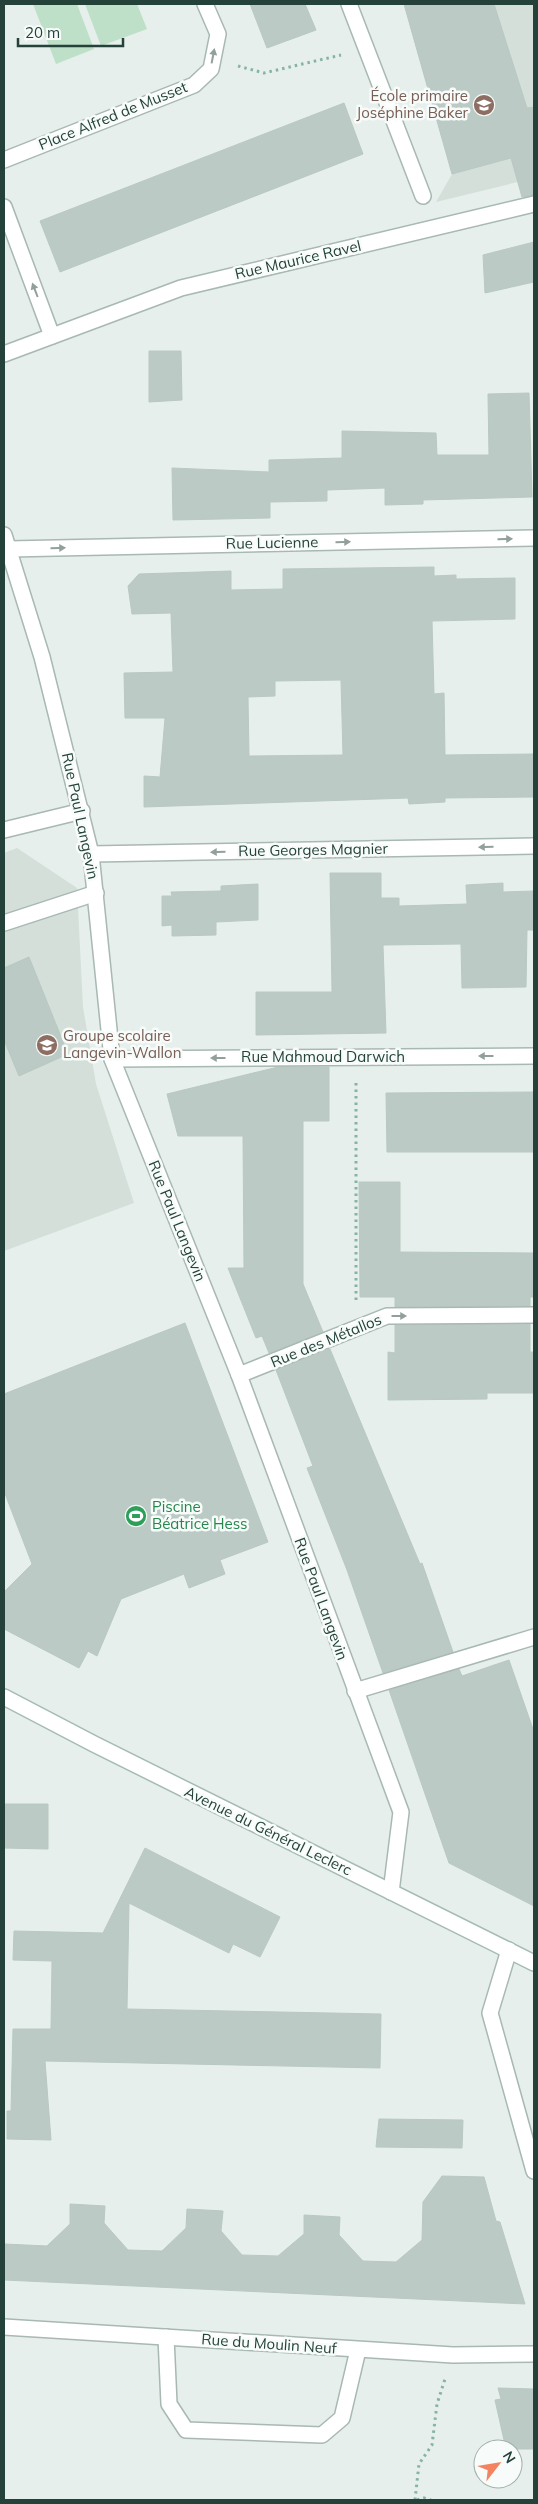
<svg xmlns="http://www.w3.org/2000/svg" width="538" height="2504" viewBox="0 0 538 2504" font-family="Mulish,sans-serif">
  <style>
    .built { fill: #d4dfda }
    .green { fill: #bfe0c8 }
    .building { fill: #bbcac4; stroke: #b8c9c2; fill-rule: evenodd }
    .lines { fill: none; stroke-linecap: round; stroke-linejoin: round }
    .lane-casing { stroke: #a8b8b2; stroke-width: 18 }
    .street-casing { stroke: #a8b8b2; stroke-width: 18 }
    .secondary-casing { stroke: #a4bbb3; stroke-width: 18 }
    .path { stroke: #86b3a5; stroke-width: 3; stroke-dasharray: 2.5 4; stroke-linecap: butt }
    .lane { stroke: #fff; stroke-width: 15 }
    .street { stroke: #fff; stroke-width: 15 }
    .secondary { stroke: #fff; stroke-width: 15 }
    .oneway { fill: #92a09c }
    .labels { text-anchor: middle; stroke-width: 5; stroke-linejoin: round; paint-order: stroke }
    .education-label { font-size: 15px; fill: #785e54; stroke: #f7fbf9; text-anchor: end }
    .street-label { font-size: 15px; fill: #24423a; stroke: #f7fbf9 }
    .leisure-label { font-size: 15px; fill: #27864d; stroke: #f7fbf9; text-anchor: start }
  </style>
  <rect width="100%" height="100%" fill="#e6efeb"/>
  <g class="built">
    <path d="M404,4H534V178L436,202L452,174Z"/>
    <path d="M17,848L77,888L83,1007L96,1084L134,1203L4,1251V853Z"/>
  </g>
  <g class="green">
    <path d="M33,4H77L94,49L56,64Z"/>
    <path d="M85,4H137L147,29L101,46Z"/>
  </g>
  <g class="building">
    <path d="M250,4H305L316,30L267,48Z"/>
    <path d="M404,4H494L527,108L534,107V195L522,197L511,158L452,174Z"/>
    <path d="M344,103L363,154L60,272L40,221Z"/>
    <path d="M534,242V282L485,293L483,255Z"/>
    <path d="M149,351H181L182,400L149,402Z"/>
    <path d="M529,393L532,497L423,500V504L385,505V488L327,490V501L270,502V518L173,520L172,468L269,472V460L342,458V431L436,433L437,455H489L488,394Z"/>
    <path d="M434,567V576L456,575V579L515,578V619L432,621L434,694L444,693L445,755L534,754V797L445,798V802L409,804L408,798L144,807V776L160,777L165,718H125L124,673L173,672L171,613L132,614L128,586L139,574L231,571V590L283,589V569ZM341,680L343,755L249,756L248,697L275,696V681Z"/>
    <path d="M330,873H381V898H399V906L467,904L466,885L503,883V892L534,891V930H527L526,987L462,988L461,944L383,945L386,1033L256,1035V992H332Z"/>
    <path d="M258,884V920L216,922V935L172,936V925L162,926V896H172L171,892L221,891V886Z"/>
    <path d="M29,957L68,1054L19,1076L4,1040V968Z"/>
    <path d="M278,1067H329V1121H303V1284L323,1332L269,1353L262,1336L256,1338L228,1268H244L243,1136H178L167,1094Z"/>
    <path d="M534,1092V1152H387L386,1093Z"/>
    <path d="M359,1182H400V1252L534,1253V1297H530V1306L395,1307V1297H360Z"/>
    <path d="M185,1323L268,1542L220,1560L225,1574L189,1588L184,1574L121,1599L97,1656L88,1651L79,1668L4,1629V1592L32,1564L4,1491V1394Z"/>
    <path d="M530,1324V1352H534V1393H487V1399L388,1400V1352L395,1353V1325Z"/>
    <path d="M330,1349L420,1564L422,1563L453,1652L383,1673L347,1570L307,1468L313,1466L276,1370Z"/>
    <path d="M509,1660L534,1732V1906L449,1863L389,1690L459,1669L462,1676Z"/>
    <path d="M4,1804H48V1849L4,1848Z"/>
    <path d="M145,1848L280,1917L260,1957L233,1944L229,1953L129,1903L127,2009L381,2014L380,2068L45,2061L51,2140L7,2139V2111H11L13,2029H51L52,1961L13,1960L14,1931L103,1933Z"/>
    <path d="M379,2119L463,2120L462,2148L376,2147Z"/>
    <path d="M442,2176L484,2177L496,2221L500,2222L525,2304L4,2280V2244L47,2246L70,2224V2204L105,2206L104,2223L128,2250L162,2251L186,2228L187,2209L223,2211L221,2231L242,2255L278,2256L304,2234V2215L340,2217L339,2235L363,2261L396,2262L422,2240L423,2202Z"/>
    <path d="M498,2388L534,2389V2449H506L495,2400L501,2399Z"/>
  </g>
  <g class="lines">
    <g class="lane-casing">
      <g id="lane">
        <path d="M4,923L96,893"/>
        <path d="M355,1691L534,1637"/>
        <path d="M166,2337L169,2404L186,2430L322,2435L342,2418L358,2350"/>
      </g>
    </g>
    <g class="street-casing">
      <g id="street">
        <path d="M349,4L423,196"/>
        <path d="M4,160L194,85L211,69L218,34L205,4"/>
        <path d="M4,207L52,336"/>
        <path d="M4,354L181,288L534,204"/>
        <path d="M4,535L42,657L91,854L112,1059L239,1375L401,1812L391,1892"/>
        <path d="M9,549L534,538"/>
        <path d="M4,830L82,811"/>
        <path d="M91,854L534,846"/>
        <path d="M112,1059L534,1056"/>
        <path d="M239,1375L387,1316L534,1315"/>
        <path d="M509,1950L490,2013L534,2171"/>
        <path d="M4,2327L453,2355L534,2354"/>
      </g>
    </g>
    <g class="secondary-casing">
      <path id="secondary" d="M4,1697L94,1744L534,1963"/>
    </g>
    <g class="path">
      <path d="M238,66L264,73L341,55"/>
      <path d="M356,1083V1302"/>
      <path d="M415,2500L419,2464L432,2445L437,2404L445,2379"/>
      <path d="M417,2500L424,2498L431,2500"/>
    </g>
    <use href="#lane" class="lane"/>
    <use href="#street" class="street"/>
    <use href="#secondary" class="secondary"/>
  </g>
  <defs><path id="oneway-solid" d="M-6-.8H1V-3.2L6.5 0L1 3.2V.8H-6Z" transform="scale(1.25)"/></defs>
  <g class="oneway">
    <use href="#oneway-solid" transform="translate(213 56) rotate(-79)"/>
    <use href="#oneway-solid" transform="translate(35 290) rotate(-111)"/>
    <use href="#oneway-solid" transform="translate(505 539) rotate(-1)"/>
    <use href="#oneway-solid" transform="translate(343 542) rotate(-1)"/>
    <use href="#oneway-solid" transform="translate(58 548) rotate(-1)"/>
    <use href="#oneway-solid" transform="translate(486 847) rotate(179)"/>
    <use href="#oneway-solid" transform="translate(218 852) rotate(179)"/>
    <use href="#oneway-solid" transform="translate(486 1056) rotate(180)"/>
    <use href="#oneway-solid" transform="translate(218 1058) rotate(180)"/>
    <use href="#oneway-solid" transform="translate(399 1316)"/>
  </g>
  <defs>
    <g id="school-disc" transform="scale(1.125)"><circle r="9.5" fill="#8d6e63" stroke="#f7fbf9"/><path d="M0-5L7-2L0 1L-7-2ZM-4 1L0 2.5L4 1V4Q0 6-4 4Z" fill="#fff"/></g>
    <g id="stadium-disc" transform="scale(1.125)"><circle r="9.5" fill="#2e9e5b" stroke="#f7fbf9"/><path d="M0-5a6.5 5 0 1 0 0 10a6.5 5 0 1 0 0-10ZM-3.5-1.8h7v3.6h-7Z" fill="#fff"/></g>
  </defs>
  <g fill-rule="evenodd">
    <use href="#school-disc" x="484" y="105"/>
    <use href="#school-disc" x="47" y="1045"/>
    <use href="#stadium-disc" x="136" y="1516"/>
  </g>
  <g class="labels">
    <g class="education-label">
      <text x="468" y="101">École primaire<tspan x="468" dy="17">Joséphine Baker</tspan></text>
      <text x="63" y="1041" text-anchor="start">Groupe scolaire<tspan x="63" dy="17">Langevin-Wallon</tspan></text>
    </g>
    <g class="street-label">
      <text transform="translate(113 116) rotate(-22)" y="5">Place Alfred de Musset</text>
      <text transform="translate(298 260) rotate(-13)" y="5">Rue Maurice Ravel</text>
      <text transform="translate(272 543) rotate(-1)" y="5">Rue Lucienne</text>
      <text transform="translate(80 816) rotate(78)" y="5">Rue Paul Langevin</text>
      <text transform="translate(313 850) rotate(-1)" y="5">Rue Georges Magnier</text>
      <text x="323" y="1062">Rue Mahmoud Darwich</text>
      <text transform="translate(177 1221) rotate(68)" y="5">Rue Paul Langevin</text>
      <text transform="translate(326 1341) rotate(-22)" y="5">Rue des Métallos</text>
      <text transform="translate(321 1599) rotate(70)" y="5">Rue Paul Langevin</text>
      <text transform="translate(268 1831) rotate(26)" y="5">Avenue du Général Leclerc</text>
      <text transform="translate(269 2344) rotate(4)" y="5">Rue du Moulin Neuf</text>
    </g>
    <g class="leisure-label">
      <text x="152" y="1512">Piscine<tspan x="152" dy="17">Béatrice Hess</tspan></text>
    </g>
  </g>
  <rect width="538" height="2504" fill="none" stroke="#24423a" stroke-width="10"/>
  <g transform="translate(498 2464) rotate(59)"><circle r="24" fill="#f7fbf9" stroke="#a3b1ad"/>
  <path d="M0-4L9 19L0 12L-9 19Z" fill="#f4845f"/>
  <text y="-8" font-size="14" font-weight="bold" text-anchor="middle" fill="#24423a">N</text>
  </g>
  <path d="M18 38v8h105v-8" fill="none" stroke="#24423a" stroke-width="2.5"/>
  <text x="25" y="38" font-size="15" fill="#24423a" stroke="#f7fbf9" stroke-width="4" paint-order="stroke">20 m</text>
</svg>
